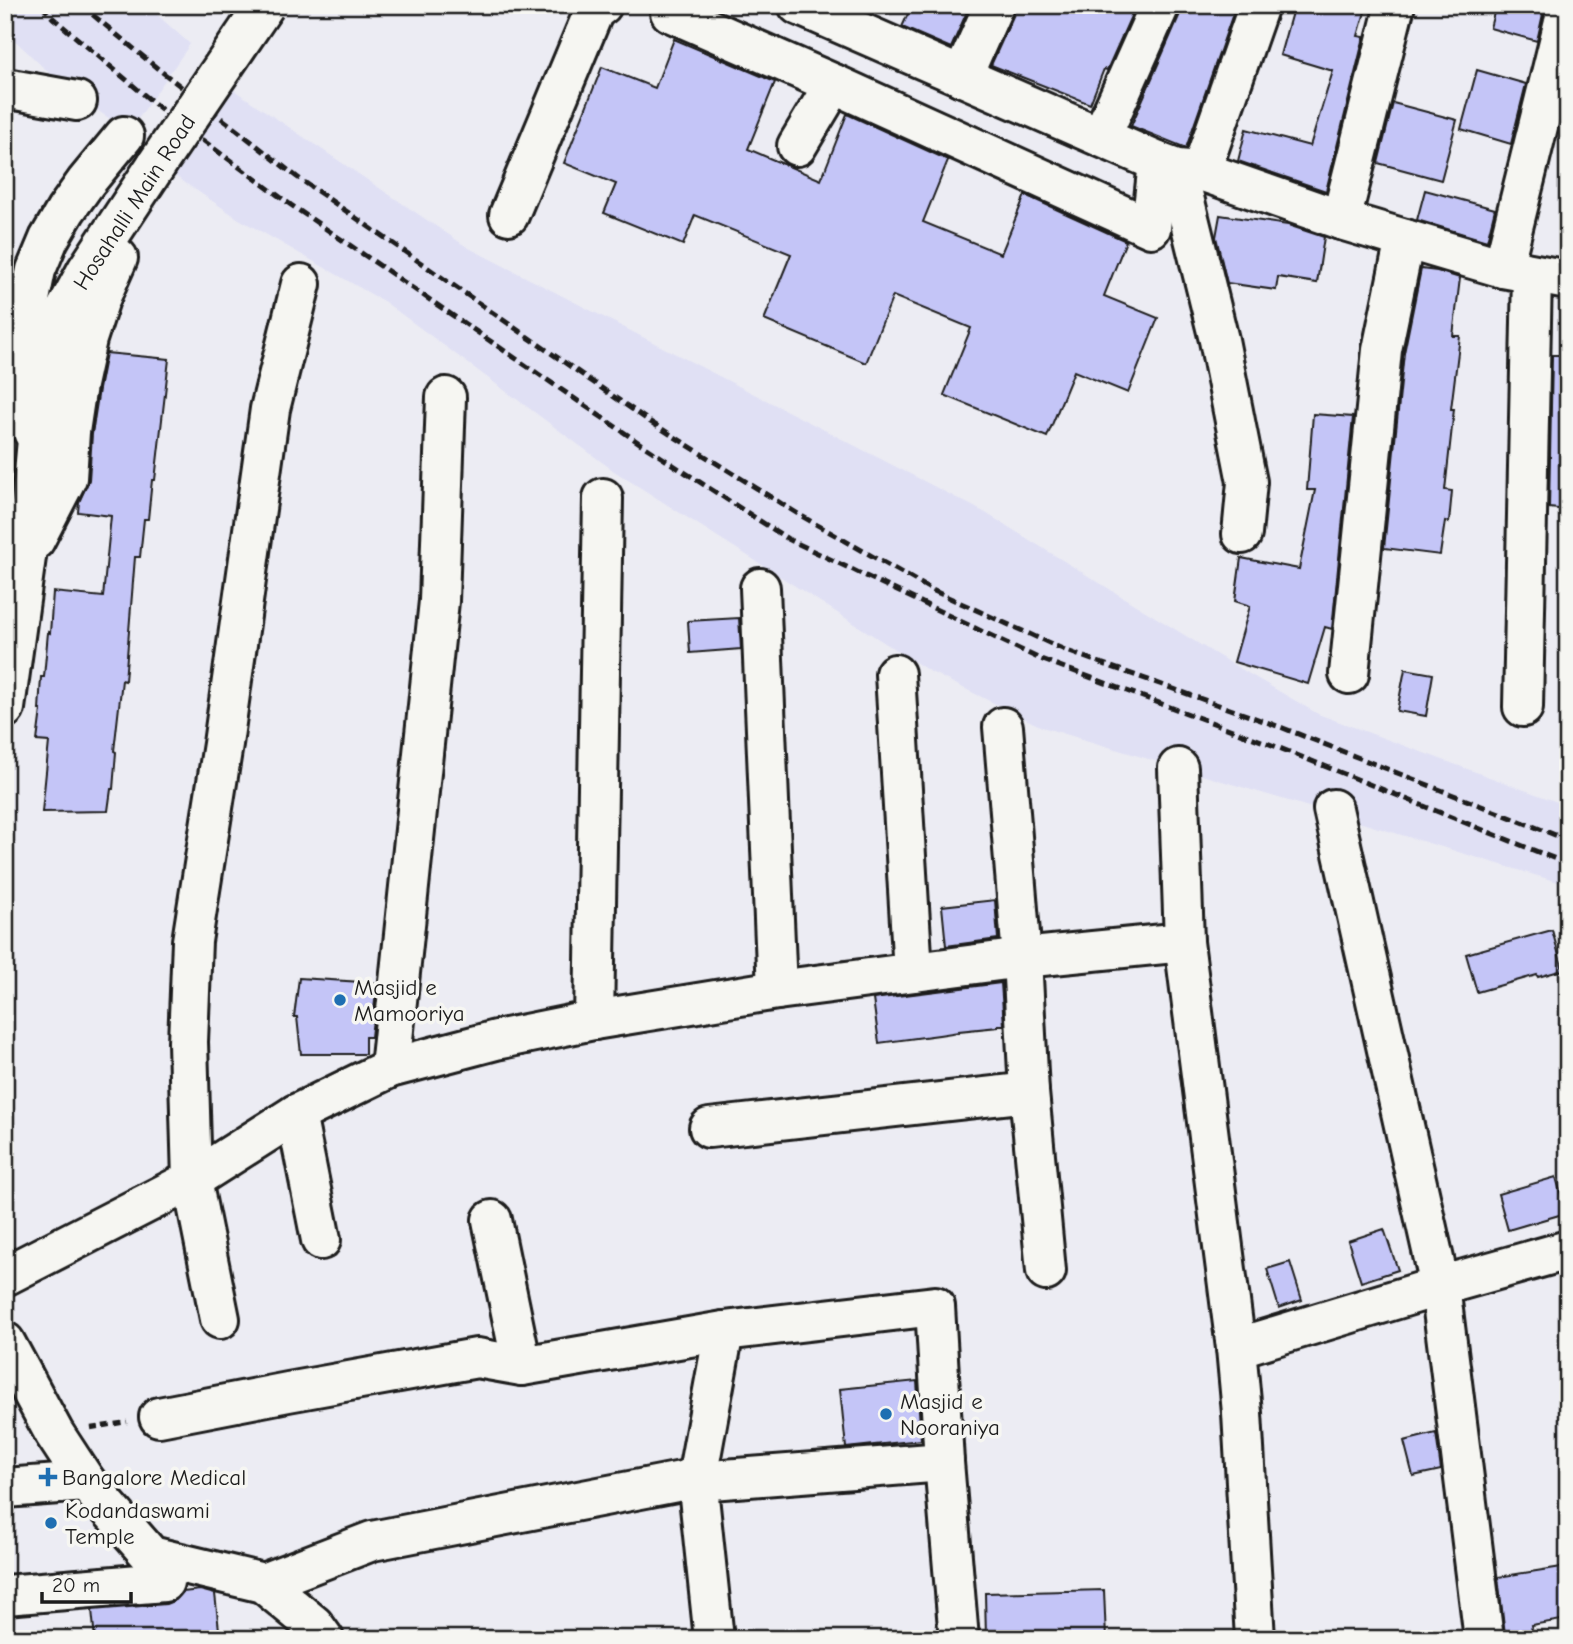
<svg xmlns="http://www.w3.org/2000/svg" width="1573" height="1644" viewBox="0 0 1573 1644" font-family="'Comic Neue',sans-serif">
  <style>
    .built { fill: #e0e0f4 }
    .building { fill: #c4c5f7; stroke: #1c1c1c; stroke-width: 2 }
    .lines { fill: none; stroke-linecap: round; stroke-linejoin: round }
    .minor-casing { stroke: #1c1c1c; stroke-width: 44 }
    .path { stroke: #1c1c1c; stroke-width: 4.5; stroke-dasharray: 7 5; stroke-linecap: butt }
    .minor { stroke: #f6f6f2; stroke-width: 38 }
    .rail { stroke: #1c1c1c; stroke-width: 5; stroke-dasharray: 10 5; stroke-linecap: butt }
    .minor-bridge-casing { stroke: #1c1c1c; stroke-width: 44; stroke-linecap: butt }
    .minor-bridge { stroke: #f6f6f2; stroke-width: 38 }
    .poi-dot { fill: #1f6fb2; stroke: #f6f6f2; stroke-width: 2.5 }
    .labels { text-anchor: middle; stroke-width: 7; stroke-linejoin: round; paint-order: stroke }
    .street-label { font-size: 23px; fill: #1c1c1c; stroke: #f6f6f2 }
    .poi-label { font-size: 23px; fill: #1c1c1c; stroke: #f6f6f2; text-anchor: start }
  </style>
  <rect width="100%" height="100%" fill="#ececf3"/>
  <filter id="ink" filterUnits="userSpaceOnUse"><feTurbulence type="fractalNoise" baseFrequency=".0143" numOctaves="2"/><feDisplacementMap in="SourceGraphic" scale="14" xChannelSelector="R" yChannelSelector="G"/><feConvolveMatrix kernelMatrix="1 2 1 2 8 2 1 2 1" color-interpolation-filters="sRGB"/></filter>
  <g filter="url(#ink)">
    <g class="built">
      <path d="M5,5H146L190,44L129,132L65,88L5,31Z"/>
      <path d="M228,86L467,247L984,512L1217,655L1318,714L1568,806V885L1042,727L929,671L614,471L385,302L239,219L172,174Z"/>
    </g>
    <g class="building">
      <path d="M912,5H970L951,48L902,27Z"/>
      <path d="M1015,5H1136L1107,70L1104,69L1090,104L991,65L1014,14Z"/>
      <path d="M1181,5H1236L1186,148L1131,126L1180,14Z"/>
      <path d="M1294,5H1367L1358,36L1364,37L1326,191L1238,161L1246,129L1310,146L1333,71L1280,55Z"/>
      <path d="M1496,5H1545L1537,41L1490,28Z"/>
      <path d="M674,39L775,82L748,149L821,180L847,114L948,160L923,222L1001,254L1025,195L1126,241L1104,296L1158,318L1128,393L1074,371L1047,437L944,395L971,328L893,296L866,363L764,320L791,254L695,215L683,245L604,213L616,184L564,163L602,67L655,88Z"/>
      <path d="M1477,70L1526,84L1511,144L1461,129Z"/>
      <path d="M1393,103L1457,120L1441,180L1378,163Z"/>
      <path d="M1425,190L1495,209L1487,241L1417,220Z"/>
      <path d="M1220,215L1288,225L1324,237L1317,283L1278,277L1276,290L1227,283L1216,237Z"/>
      <path d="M1421,269L1437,271L1460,278L1453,336H1460L1451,409H1454L1445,490L1452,491L1449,522L1445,521L1440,555L1384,548L1404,353Z"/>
      <path d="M106,353L169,359L155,480H152L148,519H144L140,557H135L125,681L122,680L114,751L116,752L113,789H111L108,811L42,812L49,742L37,741L41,710H39L41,677H44L48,632L50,633L53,592L103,597L111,516L78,512L79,502L89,480L92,434L99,389Z"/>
      <path d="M1552,355H1568V510L1549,508Z"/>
      <path d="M1313,414L1353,417L1332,629L1325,627L1308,684L1234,662L1250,606L1235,601L1241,558L1299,569L1315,490H1307Z"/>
      <path d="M739,618L741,649L690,653L688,621Z"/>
      <path d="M1405,669L1433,674L1426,716L1397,711Z"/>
      <path d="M995,900L998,939L946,946L942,906Z"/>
      <path d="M1552,930L1563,970L1538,977L1537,975L1477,992L1466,954Z"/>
      <path d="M299,978L377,983L371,1037H365V1054H301L297,1017H294Z"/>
      <path d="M1001,983L1004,1025H998V1027L959,1031V1032L939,1035L879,1043L873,999Z"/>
      <path d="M1556,1177L1566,1213L1508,1230L1498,1194Z"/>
      <path d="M1384,1229L1398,1270L1361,1282L1348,1241Z"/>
      <path d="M1290,1262L1302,1300L1279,1308L1267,1269Z"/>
      <path d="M917,1381L921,1440L846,1448L840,1389Z"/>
      <path d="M1436,1433L1441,1470L1413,1476L1404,1441Z"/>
      <path d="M1568,1566V1619L1531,1625L1532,1630L1505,1634L1498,1577Z"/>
      <path d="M200,1590L215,1594L220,1639H95L92,1610L166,1604L176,1600L183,1592Z"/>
      <path d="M1104,1590L1106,1639H986L985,1593Z"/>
    </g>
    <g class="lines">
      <g class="minor-casing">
        <g id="minor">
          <path d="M798,5L1158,162L1177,169L1201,171L1341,220L1405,239L1503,268L1568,280"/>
          <path d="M670,12L834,84L1151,228L1158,162"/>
          <path d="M962,77L994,5"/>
          <path d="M5,88L77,101"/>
          <path d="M1101,137L1160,5"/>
          <path d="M797,146L834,84"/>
          <path d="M1177,169L1219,340L1247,482L1242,534"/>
          <path d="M1201,171L1259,5"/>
          <path d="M509,215L594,11L602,5"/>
          <path d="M1341,220L1395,5"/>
          <path d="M1503,268L1568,5"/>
          <path d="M33,432L20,405L29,304L36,270L49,239L66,210L86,182L124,136"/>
          <path d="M35,540L67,478L70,432L77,385L87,339L100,299L118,258"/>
          <path d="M760,588L777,990"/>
          <path d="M895,674L913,972"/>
          <path d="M1349,674L1382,350L1405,239"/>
          <path d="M1523,707L1532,274"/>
          <path d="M5,708L26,557L37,440L65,311L87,270L157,164"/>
          <path d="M1003,727L1022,958L1029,1092L1046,1271"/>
          <path d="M1178,768L1184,942L1236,1348L1242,1413L1255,1639"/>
          <path d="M1333,809L1440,1286L1484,1639"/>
          <path d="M594,1020L603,498"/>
          <path d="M390,1068L439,601L446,397"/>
          <path d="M296,1114L321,1240"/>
          <path d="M709,1128L1029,1092"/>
          <path d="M492,1220L522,1366"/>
          <path d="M5,1276L192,1180L296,1114L390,1068L496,1040L594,1020L777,990L1022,958L1184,942"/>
          <path d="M220,1319L192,1180L188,1042L192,941L223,744L270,409L301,284"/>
          <path d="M5,1342L54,1433L86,1482L151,1556L263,1583L314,1625L324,1639"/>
          <path d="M1236,1348L1440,1286L1568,1250"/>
          <path d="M159,1417L288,1392L477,1358L522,1366L724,1331L935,1306L944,1462L959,1639"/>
          <path d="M5,1488L86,1482"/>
          <path d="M263,1583L372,1541L697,1478L698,1481L944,1462"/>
          <path d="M5,1595L164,1582L151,1556"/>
          <path d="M714,1639L697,1478L724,1331"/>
        </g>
      </g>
      <path class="path" d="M91,1428L127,1422"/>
      <use href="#minor" class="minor"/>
      <g class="rail">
        <path d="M41,5L53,18L167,114L291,205L641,444L788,539L1038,658L1267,743L1568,864"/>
        <path d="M81,5L157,68L297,177L649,421L798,514L932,590L1067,651L1283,728L1568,840"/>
      </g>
      <g class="minor-bridge-casing">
        <path id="minor-bridge" d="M157,164L265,5"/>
      </g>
      <use href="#minor-bridge" class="minor-bridge"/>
    </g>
  </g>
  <g class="poi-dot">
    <circle cx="340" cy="1000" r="7"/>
    <circle cx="886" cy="1414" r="7"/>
    <path d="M44.5 1466.5h7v7h7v7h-7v7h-7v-7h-7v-7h7z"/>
    <circle cx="51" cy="1523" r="7"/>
  </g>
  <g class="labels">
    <g class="street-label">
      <text transform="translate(134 202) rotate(-57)" y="8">Hosahalli Main Road</text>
    </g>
    <g class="poi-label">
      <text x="354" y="995">Masjid e<tspan x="354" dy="26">Mamooriya</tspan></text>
      <text x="900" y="1409">Masjid e<tspan x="900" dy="26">Nooraniya</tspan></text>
      <text x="62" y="1485">Bangalore Medical</text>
      <text x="65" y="1518">Kodandaswami<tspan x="65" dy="26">Temple</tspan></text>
    </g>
  </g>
  <rect width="1573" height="1644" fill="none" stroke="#f6f6f2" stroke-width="28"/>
  <rect x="14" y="14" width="1545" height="1616" fill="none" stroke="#1c1c1c" stroke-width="2.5" filter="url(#ink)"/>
  <path d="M42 1592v10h89v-10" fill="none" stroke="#1c1c1c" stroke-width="3.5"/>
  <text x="52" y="1592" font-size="21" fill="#1c1c1c" stroke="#f6f6f2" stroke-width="5" paint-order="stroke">20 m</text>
</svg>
